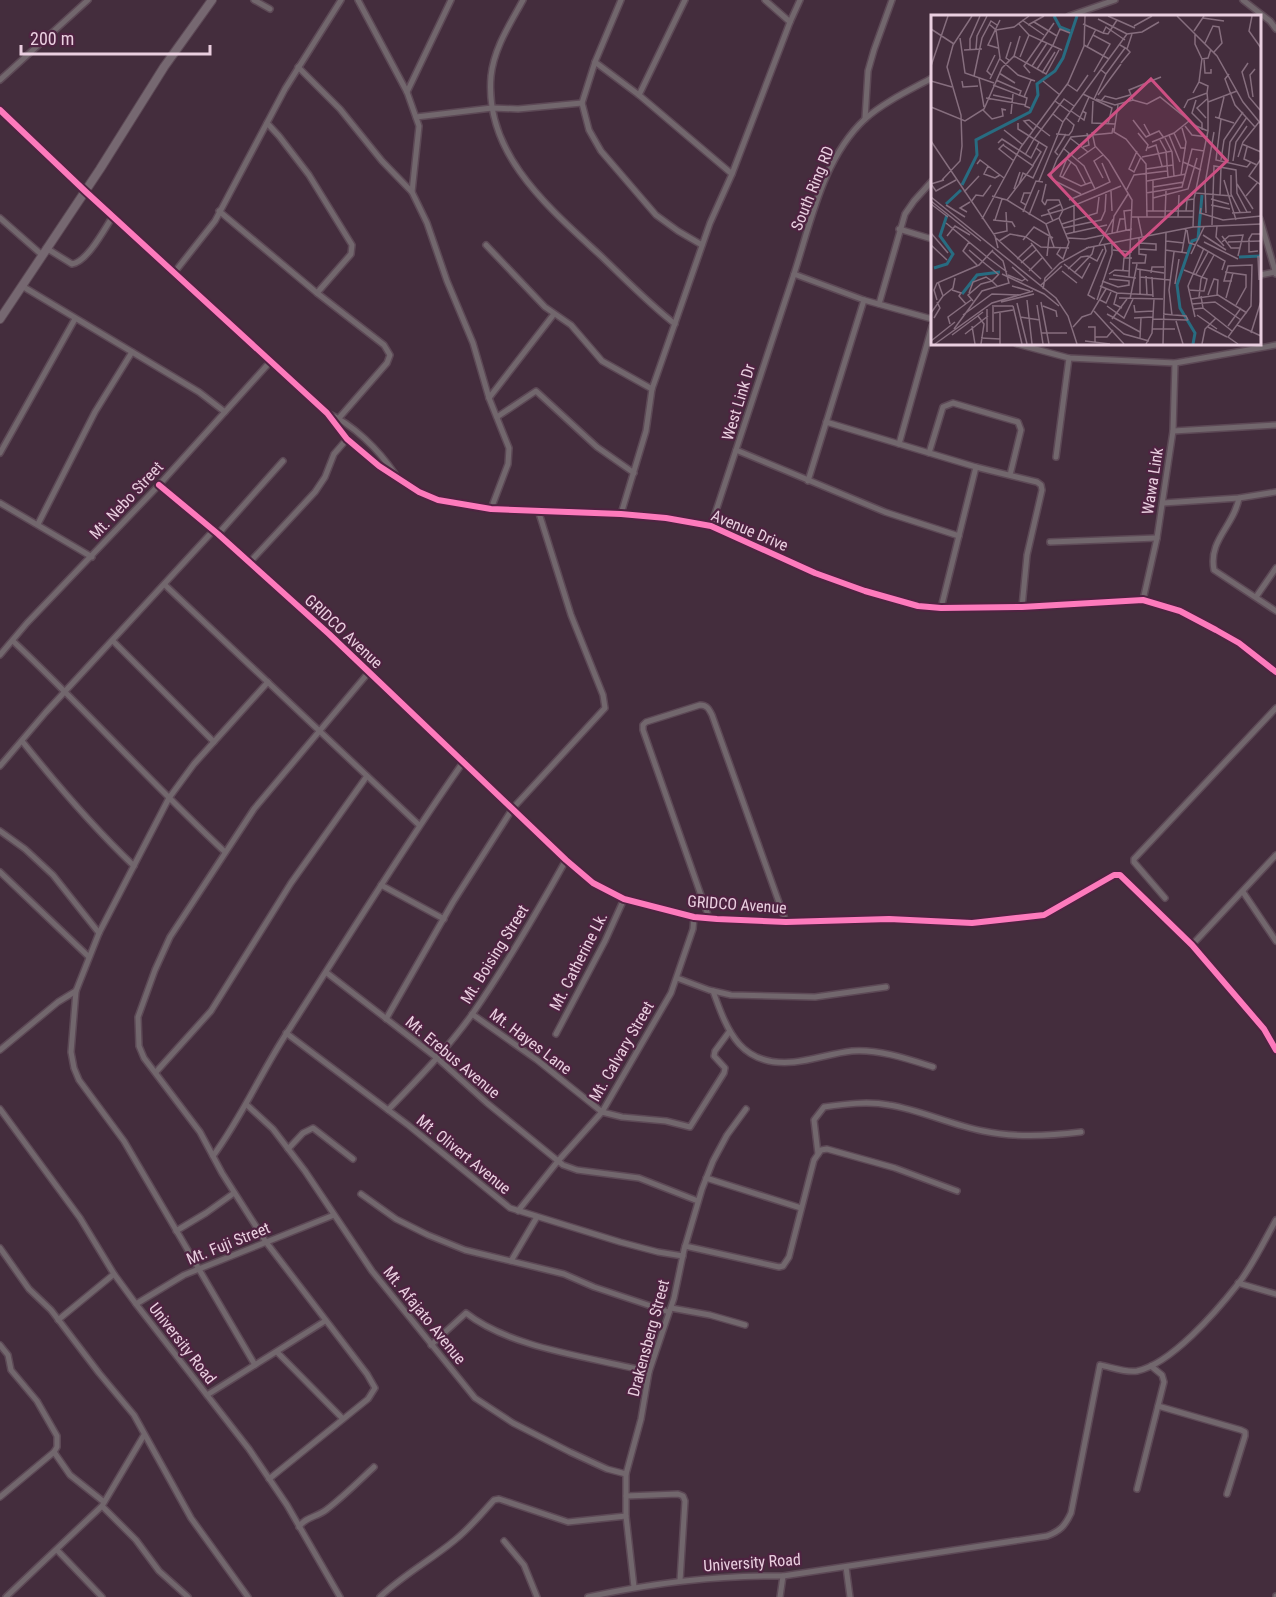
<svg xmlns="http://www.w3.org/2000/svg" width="1276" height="1597" viewBox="0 0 1276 1597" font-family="'Roboto Condensed',sans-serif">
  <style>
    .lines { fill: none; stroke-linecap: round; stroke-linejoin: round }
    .minor-casing { stroke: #5d4956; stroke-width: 8 }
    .secondary-casing { stroke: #5d4956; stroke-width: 10 }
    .minor { stroke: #72676d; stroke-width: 5 }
    .secondary { stroke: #766871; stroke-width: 8 }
    .cycleway-casing { stroke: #4e2341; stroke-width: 10 }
    .cycleway { stroke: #fd7abc; stroke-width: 6 }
    .labels { text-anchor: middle; stroke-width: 4.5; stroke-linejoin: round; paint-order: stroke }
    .street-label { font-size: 16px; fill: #eacfe0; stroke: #4e2341 }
    .inset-river { fill: none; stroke: #286c81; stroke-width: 3 }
    .inset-road { fill: none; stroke: #866e7e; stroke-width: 1.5 }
    .view { fill: #ce4f83; fill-opacity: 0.15; stroke: #ce4f83; stroke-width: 3 }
    .inset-edge { fill: none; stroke: #eacfe0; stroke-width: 3 }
  </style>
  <rect width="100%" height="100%" fill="#442d3d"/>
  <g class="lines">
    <g class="minor-casing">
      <g id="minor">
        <path d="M254,0L270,9"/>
        <path d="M358,0L407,92L419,126L412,192"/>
        <path d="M523,0C510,24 494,48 491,76C484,154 549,208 601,256C625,279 648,303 675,324"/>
        <path d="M621,0L595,62L582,103L589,130L601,151L656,215L678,231L702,245"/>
        <path d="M765,0L790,22"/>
        <path d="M1243,0L1270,21L1276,29"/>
        <path d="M1069,16L1115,0"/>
        <path d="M595,62L639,95L732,174"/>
        <path d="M298,67L340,109L382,161L412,192L427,223L447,281L473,343L489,398L509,448L508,464L491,509"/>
        <path d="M0,80L88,0"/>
        <path d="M407,92L451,0"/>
        <path d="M639,95L685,0"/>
        <path d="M0,110L85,191L327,413L347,439L379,466L419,492L438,500L491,509L621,514L666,518L711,526L815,573L865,591L918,606L941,608L1022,607L1143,600L1180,611L1216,630L1239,643L1276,672"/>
        <path d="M416,117L492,108L518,109L582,103"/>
        <path d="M865,119L868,71L874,50L892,0"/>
        <path d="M267,123L279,136L309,175L352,245L351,254L317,293"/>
        <path d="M219,211L317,293L384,345L390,355L387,363L339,418"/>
        <path d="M0,218L42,255"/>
        <path d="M1260,219L1276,274"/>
        <path d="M899,229L932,239"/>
        <path d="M486,245L545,307L571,325L602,361L652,389"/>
        <path d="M46,248L72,264C87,262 104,230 113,216"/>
        <path d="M174,273L215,221L285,89L341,0"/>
        <path d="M794,274C811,222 823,158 865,119C884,102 910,90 932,78"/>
        <path d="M1260,275L1275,272"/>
        <path d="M22,286L199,392L225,412"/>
        <path d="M879,304L905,214L914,201L932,181"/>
        <path d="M932,319L864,300L794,274L736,450L885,512L959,536"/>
        <path d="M1017,344L1069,358L1175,363L1276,345"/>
        <path d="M489,398L554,314"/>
        <path d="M327,413C353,424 379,450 395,474"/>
        <path d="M497,417L536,391L597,447L634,473"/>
        <path d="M826,422L976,467L1037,482L1041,485L1042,490L1027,555L1022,607"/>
        <path d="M1173,431L1276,425"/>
        <path d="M899,444L932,326"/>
        <path d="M0,453L75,319"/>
        <path d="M929,453L943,407L953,403L1018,422L1021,430L1010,475"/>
        <path d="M1056,457L1069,358"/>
        <path d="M808,481L864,300"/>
        <path d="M159,485L218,534L329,634L566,860L593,883L624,899L694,917L717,919L786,922L889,919L972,923L1044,915L1114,875H1120L1192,945L1264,1029L1276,1050"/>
        <path d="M1239,498C1234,526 1208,540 1214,570L1276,611"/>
        <path d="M0,503L92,557"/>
        <path d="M1163,503L1239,498L1276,492"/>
        <path d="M621,514L646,431L652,389L710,223L732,174L790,22L800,0"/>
        <path d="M38,524L95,412L132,352"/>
        <path d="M711,526L736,450"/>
        <path d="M218,534L283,461"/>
        <path d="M1050,542L1157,538"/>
        <path d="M249,563L315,492L325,477L334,454L347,439"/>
        <path d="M165,585L419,825"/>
        <path d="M1256,597L1276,568"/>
        <path d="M1143,600L1157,538L1173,431L1175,363"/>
        <path d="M941,608L976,467"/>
        <path d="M13,641C85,709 152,784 225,852"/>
        <path d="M113,641L214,742"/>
        <path d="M0,655L27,623L159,485L270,362"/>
        <path d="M22,741C57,785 93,827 134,866"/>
        <path d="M0,766L46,712L213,531"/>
        <path d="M0,831L25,849L53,875L99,933"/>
        <path d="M0,872L89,957"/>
        <path d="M381,885L444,919"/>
        <path d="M1243,892L1276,941"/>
        <path d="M1165,898L1134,862V859L1276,708"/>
        <path d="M709,918L643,730V725L646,722L700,705C707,705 709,709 712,715L786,922"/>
        <path d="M1192,945L1276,855"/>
        <path d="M327,973L437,1058L487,1103L563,1165L577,1170L639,1178L698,1201"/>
        <path d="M677,978L709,990L731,995L815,997L886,987"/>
        <path d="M713,991C728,1033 741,1067 794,1062C813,1060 833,1053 852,1051C879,1049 908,1059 933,1067"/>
        <path d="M472,1014L537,1060L602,1112L622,1117L666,1121L690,1127L724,1073L725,1068L714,1056L715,1051L729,1032"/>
        <path d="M386,1019L453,902L513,808L605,708L603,695L571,615L538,510"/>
        <path d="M286,1033L408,1125L510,1208L620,1242L658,1252L683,1256"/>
        <path d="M556,1034L605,941L624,899"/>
        <path d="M0,1050L58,1002L76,991"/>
        <path d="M156,1072L211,1011L291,883L367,776"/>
        <path d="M247,1105L273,1129L305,1171L372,1271L475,1398L513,1423L570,1452L607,1469L626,1474"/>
        <path d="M0,1109L80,1218L114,1274L136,1304L249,1449L287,1505L340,1597"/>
        <path d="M388,1110C418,1079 448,1048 473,1013C507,964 537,912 566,860"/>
        <path d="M288,1149L303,1133L313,1128L353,1159"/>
        <path d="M818,1154L814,1120L824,1107C845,1104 868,1101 889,1105C921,1110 951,1125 983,1131C1015,1138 1049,1136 1081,1132"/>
        <path d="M213,1156C242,1117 261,1072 288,1031C346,941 402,849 464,761"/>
        <path d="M706,1178L801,1208"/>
        <path d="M361,1194L396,1219L428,1235L465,1250L564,1274L594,1287L669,1312"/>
        <path d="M518,1211L558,1161L602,1112L671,993L693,929L694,917"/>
        <path d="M176,1231L206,1213L234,1193"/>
        <path d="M685,1246L779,1267L783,1266L789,1257L814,1160L821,1150L827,1149L895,1168L957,1191"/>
        <path d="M0,1248L29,1289L51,1310L99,1373L134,1415L191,1518L248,1597"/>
        <path d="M511,1261L537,1217"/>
        <path d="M1238,1283L1276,1294"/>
        <path d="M136,1304L184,1275L334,1215"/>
        <path d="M671,1308L710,1315L745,1325"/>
        <path d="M58,1320L114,1274"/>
        <path d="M0,1345L8,1355L11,1370L37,1401L57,1436V1447L54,1452L0,1497"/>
        <path d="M431,1345L466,1313C512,1349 592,1357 649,1372"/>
        <path d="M277,1352L343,1419"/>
        <path d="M255,1365L124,1141L79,1080L74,1068L71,1052L76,991L99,933L169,798L194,764L268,682"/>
        <path d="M207,1395L325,1321"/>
        <path d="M1158,1406L1241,1430L1245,1432V1436L1227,1494"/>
        <path d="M54,1452L70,1475L104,1502"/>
        <path d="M269,1479L368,1399L375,1388L367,1374L266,1242L222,1173L200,1132L144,1058L139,1046L138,1017L155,970L170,937L254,809L369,672"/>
        <path d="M1137,1489L1164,1382L1162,1375L1151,1366"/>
        <path d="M626,1496L678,1494L683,1496L685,1501L680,1581"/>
        <path d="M102,1506L144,1435"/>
        <path d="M299,1527C305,1517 317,1517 326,1510C343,1497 358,1482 374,1467"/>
        <path d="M504,1541L524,1565L537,1597"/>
        <path d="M57,1550L102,1597"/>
        <path d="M846,1567L850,1597"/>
        <path d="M634,1587L626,1516V1474L641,1419L649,1372L674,1298L684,1250L702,1189L713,1161L727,1135L746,1109"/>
        <path d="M6,1597L102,1506L136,1540L159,1571L188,1597"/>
        <path d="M380,1597C403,1575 431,1560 455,1540C470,1528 481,1514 494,1500L499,1499L568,1522L626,1516"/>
        <path d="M588,1597C652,1583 717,1575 783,1576L1047,1536C1060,1531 1065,1526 1071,1513L1100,1365C1111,1367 1126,1373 1137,1371C1171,1364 1216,1312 1238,1284C1253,1265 1264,1241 1276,1220"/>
        <path d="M780,1597L783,1576"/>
        <path d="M1276,1597V1596"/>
      </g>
    </g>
    <g class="secondary-casing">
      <path id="secondary" d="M0,319L100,169L164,67L212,0"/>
    </g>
    <use href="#minor" class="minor"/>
    <use href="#secondary" class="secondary"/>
    <g class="cycleway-casing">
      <g id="cycleway">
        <path d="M0,110L85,191L327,413L347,439L379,466L419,492L438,500L491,509L621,514L666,518L711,526L815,573L865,591L918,606L941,608L1022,607L1143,600L1180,611L1216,630L1239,643L1276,672"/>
        <path d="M159,485L218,534L329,634L566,860L593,883L624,899L694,917L717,919L786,922L889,919L972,923L1044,915L1114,875H1120L1192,945L1264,1029L1276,1050"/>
      </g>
    </g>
    <use href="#cycleway" class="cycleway"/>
  </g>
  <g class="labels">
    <g class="street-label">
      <text transform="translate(812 188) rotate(-68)" y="6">South Ring RD</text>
      <text transform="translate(738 402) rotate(-73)" y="6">West Link Dr</text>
      <text transform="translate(1152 481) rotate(-81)" y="6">Wawa Link</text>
      <text transform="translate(126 500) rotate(-47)" y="6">Mt. Nebo Street</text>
      <text transform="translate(750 530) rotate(23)" y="6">Avenue Drive</text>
      <text transform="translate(344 631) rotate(43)" y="6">GRIDCO Avenue</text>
      <text transform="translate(737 904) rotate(4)" y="6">GRIDCO Avenue</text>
      <text transform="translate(494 954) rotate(-58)" y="6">Mt. Boising Street</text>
      <text transform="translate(578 961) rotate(-63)" y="6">Mt. Catherine Lk.</text>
      <text transform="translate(531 1041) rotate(37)" y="6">Mt. Hayes Lane</text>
      <text transform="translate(621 1051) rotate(-60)" y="6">Mt. Calvary Street</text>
      <text transform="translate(453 1057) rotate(40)" y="6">Mt. Erebus Avenue</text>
      <text transform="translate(464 1154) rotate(39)" y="6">Mt. Olivert Avenue</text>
      <text transform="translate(228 1243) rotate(-22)" y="6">Mt. Fuji Street</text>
      <text transform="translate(425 1315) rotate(51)" y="6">Mt. Afajato Avenue</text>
      <text transform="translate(648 1338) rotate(-75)" y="6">Drakensberg Street</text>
      <text transform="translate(183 1343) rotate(52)" y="6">University Road</text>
      <text transform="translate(752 1562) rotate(-4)" y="6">University Road</text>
    </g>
  </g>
  <g transform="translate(931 15)">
    <rect width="330" height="330" fill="#442d3d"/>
    <path class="inset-river" d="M123,1L129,12L139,16M31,170L46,140L45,125L99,97L107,80L106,69L124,56L132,43L146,1M15,189L30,175M308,242L330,241M3,253L16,249L22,239L9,221L16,200M31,279L46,260L69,257M262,329L264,318L249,293L246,270L261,226L267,224L271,180"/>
    <path class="inset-road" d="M177,1L204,13M246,1L286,41L312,87L330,109M321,1L318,16L330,33M272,3L293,6M167,4L196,19M91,5L113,20M103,7L126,21M58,9L65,15L69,43L59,64M88,9L98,20L131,35M152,9L172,18L175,12L194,25M97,10L113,1M203,11L221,1M0,14L23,29M65,15L83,12L98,1M263,16L273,1M172,18L177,19L186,5M264,19V29L271,44L277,43L280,34M162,20L179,29L163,57M29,23L34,58L63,68M274,28L282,11L288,12L291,28L283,37M122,30L129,14L139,18M153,30L178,44M189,30L196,34L201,19M156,32L165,14M67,33L57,30L69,5M45,34L46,21L56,1M33,35L51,34M39,35V24L49,1M83,41L115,59L128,35M89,42L98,20M69,44L87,60L104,66M273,44L274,58H280V54M78,45L75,43L80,27M190,48L199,37L196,34M317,48L311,57L318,82L329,95M0,51L17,1M101,51L116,28M106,54L122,30M68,58L84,68M99,58L93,51L123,8M111,58L124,37M175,59L194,33M298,59L294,64L304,90L324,112M60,60L56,56L64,40M43,61L51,23L60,6L66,10M48,63L53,92M65,65L90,76L88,81M0,66L21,72M31,66L32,72L47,71M112,66L129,80M268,67L271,43M136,69L146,76L157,60M62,70L96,83L94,91L99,93M262,78L268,67L277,71L276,78M152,79L181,93L177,109M62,80L81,84M167,80L190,49M93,82L100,65M322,82L319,60L324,54M55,83L95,90M163,84L175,59L170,55M165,84L184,90L202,85L216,89L229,82L265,111L277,116L263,184L262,212M202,85L198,75L230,62M265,85L261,98L271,108V115M124,86L139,97L196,19L211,17L228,7M162,86L161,108L184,109M170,86L174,81L185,84L199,80M187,90L183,117L195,124L215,149L216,202M0,92L34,106L53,94L71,53L83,41L89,21M253,93L257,85L276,78L277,87M52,95L61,104L72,101L71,94L75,95M140,96L153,105L155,98L151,96M80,99L82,79M122,99L132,107L139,97M284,102L303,108M275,103L266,93L276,84M288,103L293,82M290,104L285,145L316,152L320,147M202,105L215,122L219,120M147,107L158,82M87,108V114L116,132L102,163L92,158L88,169M213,109L219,120L228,116L233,123M254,111L261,120L277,122M73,115L92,130M102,115L93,106L98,105L119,121M277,116V87L306,76M161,117L164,131L178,146L201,185L198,262M207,118L217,130L215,136M243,118L250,133H255M125,119L138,120L141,116L143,110L135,103M238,120L249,147M139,123L157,137M234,123L241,137L243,161M103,124L133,84L143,91M229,125L235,136L237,162M0,126L64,221L67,233M221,127L243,118L258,106M67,128L71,124L100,143L108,127M73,129L68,134L83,146M311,129L330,137M72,130L102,151L76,185M152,132L158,130L156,118M316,132L313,144L326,150M132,133L153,151L164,174L179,167L171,148M217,133L225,130L231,151M206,136L198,154L203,157L210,142M138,138L129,161L150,171L161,167M94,140L103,124M127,140L124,137L135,119M211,142L241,136M307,142L312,127L328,107M135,143L145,151L155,170M147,144L164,132M330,144L318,161L330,170M290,145L293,125L312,97M297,146L299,127L316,102M302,146L305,127L316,111M252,147L270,155M46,149L49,145L73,163M102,150L110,137L105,133M57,151L53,159L64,163L69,160M215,154L242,150M250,160L255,127L251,113M300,160V179L309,197M131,163L140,147M172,163L163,146L172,140M11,165L29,146L31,131L30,100L16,52L22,30L41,1M13,165L0,169L5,176L25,165M293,165L305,205M108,166L132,107M216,166L255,159M306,169L322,194M222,172L253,167M83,174L89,157M180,176L181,196M195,176L203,160L236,156M33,177L48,161M215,178L251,172L261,134L273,136M265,178L301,181M150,179L122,165L120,159L126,144L140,122L181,118L182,113M289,180L290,152M61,181L76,185L115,209L128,203L132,195L190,171M315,181L327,167M0,182L125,283L137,301L146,329M222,183L257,174L266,143M280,184L298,189M138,185L164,174M0,186L50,226M40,187L45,180L52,181L60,170M0,189L17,202M15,190L34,202M95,190L90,187L93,178H100M114,190L116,185H128L132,195M114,190L111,186L115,169M280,190L299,194M270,193L269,198L292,205L330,201M215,196H262M222,196V165M255,196L256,185L263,184M36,197L29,193L39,187M92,197L105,166L112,167M275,198L274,169L283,117M301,198L320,197M98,200L108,175M110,201L131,195M201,202H262M207,202L211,221M234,202L235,176M247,202L248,180M128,203L138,227L132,244L126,239L130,232M51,204L90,132L137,68L153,31L154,1M62,205L81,207L84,212M64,205L71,184M122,206L117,195L130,189M15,208L56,242M115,209L123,232M131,209L166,198L168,182M281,210L283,151L305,155L306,178L316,197M286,211L285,222L293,231M132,213L170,205L174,196L175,179M195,215L193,196L201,195M256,215L258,228L265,230M186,217L189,204H194M0,218L17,238M143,218V191M181,218L183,201L197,179M62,219L76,216L75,197M135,219L176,210M272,220L295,235M16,221L24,211L39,220M291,221L300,233H309M65,223L110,264M137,223L154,224L201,214M92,225L103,212L122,223M68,226L79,219L95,222L110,232L138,233M235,226L253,228M38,227L32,236L46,250M273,227L307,244M291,227L298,221L312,220L307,241M297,227L330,226M100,228L121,254M0,230L16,245M168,230L182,204M266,230L294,246L291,255M155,233L262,212L330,209M208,234L225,235V229L208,228M38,235L52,247M182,235L201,237M234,235L256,238M327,236L318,237V224L321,219H330M251,237L255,214M260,239L273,212M116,241L118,222M327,241L328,265M56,242L76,257M86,244L101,230M52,247L67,259M90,248L105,235M201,248H214L215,240L208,239V223M133,249L151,263L159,248M81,252L97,266M137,254L150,242L157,241L166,246L172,234M206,254L233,258M192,255L193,243H201M253,255L276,264L273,276L257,275M98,256L111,243M131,256L146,268M294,257L315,260V272L305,290M143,258L161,239L163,232M220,258L221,252H233M71,259L113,279L128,291M178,259L184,255L198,256M265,259L277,237M77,260L91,266L94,264M182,260L205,263M215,261L216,280M209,262L239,265M221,262L222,282M171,266L187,272L198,270V266L178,264M301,266H293L297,251L321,250L320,291L297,322L307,329M244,269L248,244M110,270L131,251M81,271L99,276M169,271L186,278L222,280M112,274L114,263L129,248L158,232M21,275L30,278L28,281L35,289M38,278L42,267L55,262L61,266L68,259M186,278L183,289L191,293M209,279V255M277,280L283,264L287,265L286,280M12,281L22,273L24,263M268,282L270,264L283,240M188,283L232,284M295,283L302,258M164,284L157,280L175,236L173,229M199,284L206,249M260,284L287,280L316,298M6,285L3,275L6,268L48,250L62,235M96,285L101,329M166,285L181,239V228M169,285L175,288L180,277M42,286L37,280L50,269L61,266L66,271M70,287L103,279M110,287L118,329M86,288L96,329M261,289L284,287L310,305M62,290V317M106,290L112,329M203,290L204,297L222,296M63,291H82M82,291L91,329M112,291L125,296L126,302M176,291L193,303L202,284M272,293L301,316M56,294V317M263,294L272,293L270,281M163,296L193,329M0,298L12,281L7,267M63,298L82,295M176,299L209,317M232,299L255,301L257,305M32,300L61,279L90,280M241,300L238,275L243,237M266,300L286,314M47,301L53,309L50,329M89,302L109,305M264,302L257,271L273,233M3,303L9,293L6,287M203,303L222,302M181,304L196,284M222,304L257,305M245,306L252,329M179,307L193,319L218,326M19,309L17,302L40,285M306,310L330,321M41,311L44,329M297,311L310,293M142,312L151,302L160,299L175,274M157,312H164V327M277,312L296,322M23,314L51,276L78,268L72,246L61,236M221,314H244M110,318H136M320,318L330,286M34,319L57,301M21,320L52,297M164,322H176L182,315M50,323L69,324M209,323L210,303M0,326L24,307M154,326L179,329M4,329L61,288L102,276M69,329V298M215,329L221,318L223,284M232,329L235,218M271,329L274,314L285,303"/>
    <path class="view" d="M220,64L296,146L194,241L118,160Z"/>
    <rect width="330" height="330" class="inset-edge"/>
  </g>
  <path d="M21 45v9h189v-9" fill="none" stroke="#eacfe0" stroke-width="3"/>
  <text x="30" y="45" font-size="18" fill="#eacfe0" stroke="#4e2341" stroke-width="4.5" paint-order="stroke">200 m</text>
</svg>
